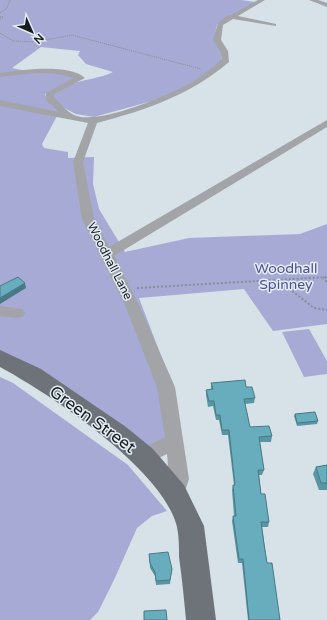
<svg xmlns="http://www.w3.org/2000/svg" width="327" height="620" viewBox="0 0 327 620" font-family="'Varela Round',sans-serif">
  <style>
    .green { fill: #a6aad4 }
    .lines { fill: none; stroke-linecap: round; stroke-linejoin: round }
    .path-far1 { stroke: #888f94; stroke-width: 1; stroke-dasharray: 1 1; stroke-linecap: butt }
    .path { stroke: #888f94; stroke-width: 2; stroke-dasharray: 2 2; stroke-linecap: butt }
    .minor { fill: #a2a4a8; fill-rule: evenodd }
    .major { fill: #6e737a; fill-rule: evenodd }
    .wall { fill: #5995a3 }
    .shaded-wall { fill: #497984 }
    .building { fill: #68adbd; stroke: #497984 }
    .labels { text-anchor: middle; stroke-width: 3; stroke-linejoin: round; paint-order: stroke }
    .far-street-label { font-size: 12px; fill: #1a1d20; stroke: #e4eef5 }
    .park-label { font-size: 14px; fill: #4e4e8f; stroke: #e4eef5 }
    .near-street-label { font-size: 17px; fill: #1a1d20; stroke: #e4eef5 }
  </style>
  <rect width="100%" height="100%" fill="#d7e1e8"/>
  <g class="green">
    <path d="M0,0H241L255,2L218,23C211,36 222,47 222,61L187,88L152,101L94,117L76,114L62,107L51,98C59,80 97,81 113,72L86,64L78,55L80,51L41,47L12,68L31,72L51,71L78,78L45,94L48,100L65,114L0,102Z"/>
    <path d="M0,104L57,116L42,144L44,148L68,152V158L94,157L93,184L99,209L125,252L189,238L300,234L327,224V324L273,331L244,289L139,298L166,369L170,438L150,451L0,354Z"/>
    <path d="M309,329L327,361V374L304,377L282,332Z"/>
    <path d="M0,377L13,383L128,465L167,511L152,516L137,528L114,580L98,612L90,620H0Z"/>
  </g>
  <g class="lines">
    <g class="path-far1">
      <path d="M0,13L7,8L10,0"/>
      <path d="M0,17H3L0,20"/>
      <path d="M0,33L13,41L35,42L72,35L201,69"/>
    </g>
    <g class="path">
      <path d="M323,277L327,282"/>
      <path d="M281,280L283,284L314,308L327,310"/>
      <path d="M137,288L327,277"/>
    </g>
    <g class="minor">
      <path d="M258,0H265L238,16L276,24V26L233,19L223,25L221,40L228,51L229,62C190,95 146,110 97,123L83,162L94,219L109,247L327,120V127L114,256L139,305L175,387L189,479L182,500L175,502L168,500L165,493L169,479L167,454L144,465L137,463L134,457L137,451L165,437L157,387L125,305L82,219L73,162L88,123L0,106V100L59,112L46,100V93L74,78C50,69 24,74 0,77V73C20,70 69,63 85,78L54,94V97C59,102 65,110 72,114C94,128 171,94 193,82C203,75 213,67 222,59L220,51L213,40L218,23L227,16L231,15Z"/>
      <path d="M309,0H318L327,3V7Z"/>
      <path d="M0,306L22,309L25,313L22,317L17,318L0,316Z"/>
    </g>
    <path class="major" d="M0,350L41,369L126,427L153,449L184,485L204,526L216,620H186C184,599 182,578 179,557C179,547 179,536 177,527C163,469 50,394 0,367Z"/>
  </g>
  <g class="wall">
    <path d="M211,383L246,387L255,398L254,403L245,404L250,427L272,436L271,442H260L264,470L262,475H259L261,494L269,522L268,527H262L267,563L280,620H248L242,563H238L232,521L233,516H234L232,490L233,485H234L228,435H222L219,420H216L213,406L208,407L206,395V390L211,389Z"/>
    <path d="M295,414L318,421L317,424L297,426L294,416Z"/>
    <path d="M327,465V490H319L313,474L316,467Z"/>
    <path d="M149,554L172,569L170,584L156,585L155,576L150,568Z"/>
  </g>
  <path class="shaded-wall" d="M25,283L26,288L0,304V298Z"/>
  <g class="building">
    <path d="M18,277L25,283L0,298V286Z"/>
    <path d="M245,380L246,387H252L255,398L244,399L250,427L269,426L272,436L259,437L264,470H258L261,494H265L269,522H261L264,544L267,563H272L280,620H249L243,559H239L233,516H236L233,485H235L229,430H222L220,415H216L214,401H209L206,390L213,389L211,383Z"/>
    <path d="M315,412L318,421L297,423L295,414Z"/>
    <path d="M327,465V483H321L316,467Z"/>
    <path d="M168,552L172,569L170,580L156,581L155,572L150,563L149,554Z"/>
    <path d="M166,610L167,620H144V611Z"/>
  </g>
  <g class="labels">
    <g class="far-street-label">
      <text transform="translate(110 261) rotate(63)" y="4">Woodhall Lane</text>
    </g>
    <g class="park-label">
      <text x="286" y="273">Woodhall<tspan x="286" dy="16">Spinney</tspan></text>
    </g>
    <g class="near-street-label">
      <text transform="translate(93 419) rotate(36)" y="6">Green Street</text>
    </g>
  </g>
  <g transform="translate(32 32) rotate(135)" stroke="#e4eef5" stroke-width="3" paint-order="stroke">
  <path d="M0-3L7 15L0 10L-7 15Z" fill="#1a1d20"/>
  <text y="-6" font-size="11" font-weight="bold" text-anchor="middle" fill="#1a1d20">N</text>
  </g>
</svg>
